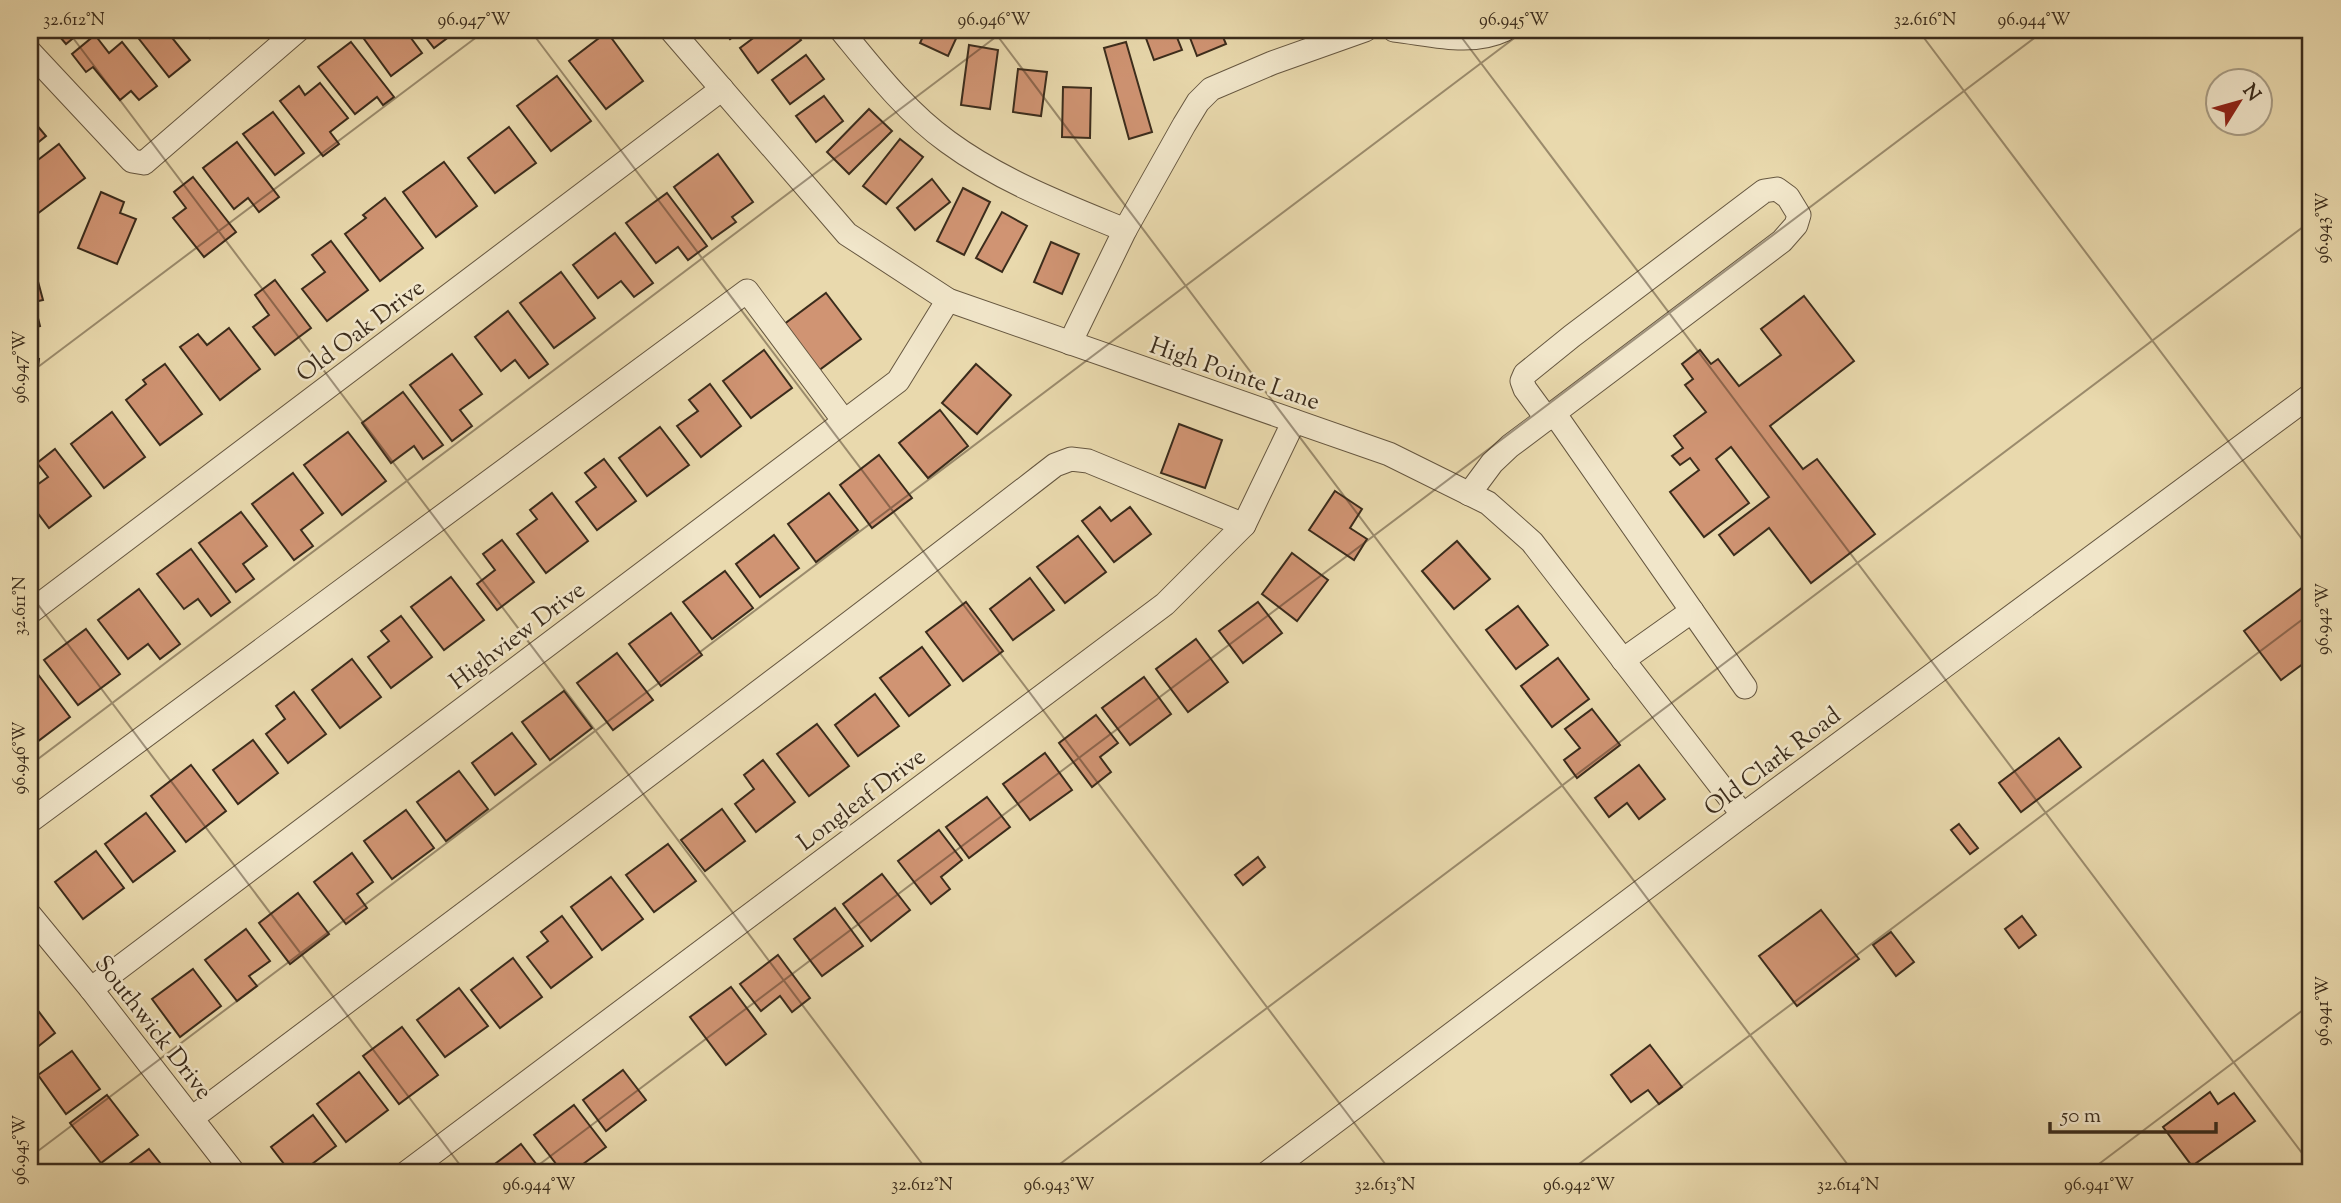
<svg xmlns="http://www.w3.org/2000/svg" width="2341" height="1203" viewBox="0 0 2341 1203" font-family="'Sorts Mill Goudy',serif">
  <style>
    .building { fill: #d09473; stroke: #3b2c1c; stroke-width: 2 }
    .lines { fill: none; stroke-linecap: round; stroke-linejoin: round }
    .minor-casing { stroke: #665740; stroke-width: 25 }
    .minor { stroke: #f1e6ca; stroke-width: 23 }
    .ticks { fill: none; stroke: #3b2c1c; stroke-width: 2; stroke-opacity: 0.45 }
    .labels { text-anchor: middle; stroke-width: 5; stroke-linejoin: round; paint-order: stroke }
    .street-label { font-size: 24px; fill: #3b2c1c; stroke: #f1e6ca }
    .neatline { fill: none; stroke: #3b2c1c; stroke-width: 2.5 }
    .ticks-label { font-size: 18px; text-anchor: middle; fill: #3b2c1c }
  </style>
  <rect width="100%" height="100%" fill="#e9d9ad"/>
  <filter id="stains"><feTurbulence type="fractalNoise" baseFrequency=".00286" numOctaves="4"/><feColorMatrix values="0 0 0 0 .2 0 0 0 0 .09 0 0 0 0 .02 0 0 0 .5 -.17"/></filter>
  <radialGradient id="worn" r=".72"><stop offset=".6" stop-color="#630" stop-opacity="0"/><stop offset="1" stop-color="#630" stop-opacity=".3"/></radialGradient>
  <g class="building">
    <path d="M54,30H83L66,44Z"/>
    <path d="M132,30H186L173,39L190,60L169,77Z"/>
    <path d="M204,30H221L210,38Z"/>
    <path d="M362,30H405L422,53L391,76L359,32Z"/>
    <path d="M420,30H458L434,48Z"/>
    <path d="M723,30H742L730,39Z"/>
    <path d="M764,30H793L801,40L758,73L740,48Z"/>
    <path d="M926,30H960L948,56L920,43Z"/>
    <path d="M1143,30H1174L1182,50L1154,60Z"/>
    <path d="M1187,30H1220L1226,44L1197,56Z"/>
    <path d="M607,32L643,81L606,109L569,61Z"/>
    <path d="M95,35L109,53L122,42L157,86L139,100L131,91L120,100L93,67L86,72L72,54Z"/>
    <path d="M351,42L394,97L383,105L377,97L355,114L318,67Z"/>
    <path d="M1126,42L1152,132L1129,139L1104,48Z"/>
    <path d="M969,45L998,50L990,109L961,105Z"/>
    <path d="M806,55L824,79L790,104L772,80Z"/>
    <path d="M1018,69L1047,72L1041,116L1013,112Z"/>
    <path d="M557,76L591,121L551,151L517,106Z"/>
    <path d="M320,83L348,118L330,132L339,144L323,156L280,101L299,86L305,95Z"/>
    <path d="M1063,87L1091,88L1090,138L1062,137Z"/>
    <path d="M824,96L843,121L816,142L796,116Z"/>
    <path d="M869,109L892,131L849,174L827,152Z"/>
    <path d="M273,112L304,153L275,175L243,134Z"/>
    <path d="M30,117L46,136L30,149Z"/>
    <path d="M509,127L536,163L495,193L468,158Z"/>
    <path d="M900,139L923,157L886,204L863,186Z"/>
    <path d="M237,142L279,197L259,212L248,198L234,209L203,168Z"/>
    <path d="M59,144L85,178L33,217L30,213V166Z"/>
    <path d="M718,154L753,202L732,217L736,222L712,239L674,187Z"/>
    <path d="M444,162L477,206L436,237L403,192Z"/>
    <path d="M193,177L236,232L204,257L173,218L186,208L174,192Z"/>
    <path d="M932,179L950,202L915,230L897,208Z"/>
    <path d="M963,188L990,202L964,255L937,241Z"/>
    <path d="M101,192L124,202L120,213L136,219L117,264L78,248Z"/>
    <path d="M667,193L707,246L688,260L678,247L656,263L626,223Z"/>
    <path d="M385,198L423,248L380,281L345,234L366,218L363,215Z"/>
    <path d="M1002,212L1027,226L1002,272L976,258Z"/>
    <path d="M615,233L653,283L634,297L621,281L598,298L573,265Z"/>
    <path d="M331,241L368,290L327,321L302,289L325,272L312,255Z"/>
    <path d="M1051,242L1079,254L1062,294L1034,282Z"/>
    <path d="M561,272L595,318L554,348L520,303Z"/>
    <path d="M36,274L43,300L34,302L40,326L30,329V275Z"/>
    <path d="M275,280L311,328L275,355L253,327L269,315L255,295Z"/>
    <path d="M826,293L861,339L818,371L783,325Z"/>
    <path d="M1804,296L1854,361L1770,426L1803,469L1817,459L1875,534L1811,583L1769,528L1734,555L1719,535L1769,497L1731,447L1716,459L1749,503L1704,537L1670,492L1699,470L1690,458L1680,465L1672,456L1683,448L1674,436L1706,412L1685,385L1693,379L1682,364L1700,350L1711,364L1718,359L1739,386L1781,355L1761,329Z"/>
    <path d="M508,311L548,364L529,378L515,360L501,371L475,337Z"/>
    <path d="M229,328L260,369L220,400L180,347L198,334L207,345Z"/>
    <path d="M764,350L792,388L751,418L723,381Z"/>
    <path d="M452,354L482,394L460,410L472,426L452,441L410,385Z"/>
    <path d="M30,358L39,359L36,383H30Z"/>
    <path d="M165,364L202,414L160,445L126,400L146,384L143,380Z"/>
    <path d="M976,364L1011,395L977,434L942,403Z"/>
    <path d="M710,384L741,426L701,457L677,426L698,411L689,400Z"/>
    <path d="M403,392L443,445L423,459L414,446L391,463L362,423Z"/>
    <path d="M940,410L968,446L928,478L899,443Z"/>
    <path d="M112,412L145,457L104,488L71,444Z"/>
    <path d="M1179,424L1222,440L1205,488L1161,473Z"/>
    <path d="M660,427L689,465L647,496L619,458Z"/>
    <path d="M348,432L386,481L342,515L304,465Z"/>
    <path d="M55,449L91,496L49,528L30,503V490L48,477L37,463Z"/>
    <path d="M879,455L912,498L872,528L840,485Z"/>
    <path d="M604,459L636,501L597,530L576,502L596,487L585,473Z"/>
    <path d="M293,473L323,513L301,530L313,546L294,560L252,504Z"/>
    <path d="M1335,491L1362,509L1350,528L1367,539L1354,560L1309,530Z"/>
    <path d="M552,493L588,541L546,573L517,534L537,519L530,510Z"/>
    <path d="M829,493L858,530L816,562L788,524Z"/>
    <path d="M1100,507L1111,521L1130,507L1151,534L1114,562L1082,521Z"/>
    <path d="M241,512L267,546L243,564L254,579L236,592L199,543Z"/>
    <path d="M774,535L799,568L760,597L736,564Z"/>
    <path d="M1078,536L1106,572L1065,603L1037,567Z"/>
    <path d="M502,540L534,582L497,610L477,584L495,570L483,554Z"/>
    <path d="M1457,541L1490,579L1454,609L1422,571Z"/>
    <path d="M191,549L230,602L211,616L198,599L184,609L157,574Z"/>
    <path d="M1292,553L1328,580L1297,621L1262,594Z"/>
    <path d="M725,571L753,608L712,639L683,602Z"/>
    <path d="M451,577L484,620L444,650L411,607Z"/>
    <path d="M1030,578L1054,610L1013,640L990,609Z"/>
    <path d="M2311,581V658L2281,680L2244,631Z"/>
    <path d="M139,589L180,644L160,659L148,644L128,659L98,620Z"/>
    <path d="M966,602L1003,651L963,681L926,632Z"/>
    <path d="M1258,602L1282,633L1243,663L1219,631Z"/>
    <path d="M1518,606L1548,645L1516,669L1486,630Z"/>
    <path d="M671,613L702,655L661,686L629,644Z"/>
    <path d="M401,616L432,657L391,688L368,657L389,641L381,631Z"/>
    <path d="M86,629L120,674L78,705L44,660Z"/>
    <path d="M1196,639L1228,682L1188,712L1156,669Z"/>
    <path d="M922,647L950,685L909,716L880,678Z"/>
    <path d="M617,653L653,700L613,730L577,683Z"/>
    <path d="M1558,658L1589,699L1552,727L1521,686Z"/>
    <path d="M352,659L381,697L340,728L312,690Z"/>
    <path d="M34,669L70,717L33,745L30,741V672Z"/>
    <path d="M1144,677L1171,714L1130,745L1102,708Z"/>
    <path d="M564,691L592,728L550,760L522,722Z"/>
    <path d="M294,692L326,734L288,763L266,734L285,719L276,706Z"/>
    <path d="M875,694L899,726L858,756L835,725Z"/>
    <path d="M1592,709L1620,745L1577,778L1564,760L1580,748L1565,729Z"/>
    <path d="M1096,715L1118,743L1100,757L1111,772L1092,787L1059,743Z"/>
    <path d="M817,724L849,766L809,796L777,754Z"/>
    <path d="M512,733L536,764L495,795L472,763Z"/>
    <path d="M2059,738L2081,767L2021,812L1999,783Z"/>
    <path d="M253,740L278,773L238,804L213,770Z"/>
    <path d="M1045,753L1072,790L1030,820L1003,784Z"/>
    <path d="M763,760L795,802L756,832L735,804L754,789L744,775Z"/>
    <path d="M191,765L226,811L186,842L151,796Z"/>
    <path d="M1639,765L1665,799L1639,819L1627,803L1609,817L1595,798Z"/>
    <path d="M459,771L488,809L446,841L417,802Z"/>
    <path d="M987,797L1010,827L969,858L946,827Z"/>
    <path d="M722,809L745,841L705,871L681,840Z"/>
    <path d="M406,810L434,848L392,879L364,841Z"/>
    <path d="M146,813L175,851L133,882L105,844Z"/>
    <path d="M1959,824L1978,848L1970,854L1951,830Z"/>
    <path d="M939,830L962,860L941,877L950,889L931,904L898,861Z"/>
    <path d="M668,844L696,881L654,912L626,875Z"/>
    <path d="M96,851L124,888L83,919L55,882Z"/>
    <path d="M352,853L373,882L357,894L367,908L346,924L314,882Z"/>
    <path d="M1258,857L1265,867L1243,885L1235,875Z"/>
    <path d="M882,874L910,910L871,941L843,904Z"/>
    <path d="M611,877L643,919L602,950L571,907Z"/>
    <path d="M298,893L329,934L290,964L259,923Z"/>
    <path d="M835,908L863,946L822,976L794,939Z"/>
    <path d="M1821,910L1859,959L1797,1006L1759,956Z"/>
    <path d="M562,916L592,957L551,988L527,957L548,941L541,932Z"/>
    <path d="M2022,916L2036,935L2019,948L2005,929Z"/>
    <path d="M246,929L270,961L249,976L257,986L237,1001L205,960Z"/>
    <path d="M1891,932L1914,962L1896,976L1873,945Z"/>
    <path d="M778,955L810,998L792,1012L780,996L761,1011L740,984Z"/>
    <path d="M513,958L542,997L500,1028L471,990Z"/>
    <path d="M193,969L221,1006L180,1037L152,999Z"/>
    <path d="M731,987L766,1034L726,1065L690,1017Z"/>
    <path d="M459,988L488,1026L445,1057L417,1020Z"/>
    <path d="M30,1000L55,1033L30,1053Z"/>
    <path d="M402,1027L438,1075L399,1104L363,1056Z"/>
    <path d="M1650,1045L1682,1087L1659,1104L1648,1090L1631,1102L1611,1075Z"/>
    <path d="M72,1051L100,1089L66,1114L38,1075Z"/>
    <path d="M623,1070L646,1100L606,1131L583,1100Z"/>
    <path d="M359,1072L388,1110L346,1142L317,1104Z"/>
    <path d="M2210,1092L2218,1104L2234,1093L2255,1121L2192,1166L2163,1127Z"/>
    <path d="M107,1095L138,1135L101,1163L70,1123Z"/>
    <path d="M574,1105L606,1147L571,1173H563L534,1135Z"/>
    <path d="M313,1115L336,1146L300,1173H291L271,1147Z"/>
    <path d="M521,1144L543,1173H483Z"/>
    <path d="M149,1149L168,1173H117Z"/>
  </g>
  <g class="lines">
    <g class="minor-casing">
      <g id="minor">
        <path d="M671,30L847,234L948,300L1389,454L1488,503L1532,542L1743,815"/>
        <path d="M841,30C873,69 906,112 948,142C1001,181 1064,205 1125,230L1184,125L1198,102L1211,89L1272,63L1365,30"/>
        <path d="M1394,30C1430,34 1471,46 1504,30"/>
        <path d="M30,52L132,161L144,163L298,30"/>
        <path d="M1070,343L1125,230"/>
        <path d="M1547,419L1525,389L1522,381L1525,374L1572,336L1764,191L1777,189L1788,197L1799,215L1796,225L1782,241L1554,413"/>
        <path d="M1469,494L1492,463L1510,446L1554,413L1692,611"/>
        <path d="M30,612L722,89"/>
        <path d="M1623,660L1692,611L1745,687"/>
        <path d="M30,821L747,291L844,421"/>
        <path d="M30,915L91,989L234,1173"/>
        <path d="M91,989L898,381L948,300"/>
        <path d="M192,1118C480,901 770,686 1055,465L1071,459L1088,461L1244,525"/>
        <path d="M406,1173L1165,604L1244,525L1294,421"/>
        <path d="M1267,1173L1743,815L2311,395"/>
      </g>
    </g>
    <use href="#minor" class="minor"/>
  </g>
  <path class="ticks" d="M67,30L929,1173M530,30L1392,1173M993,30L1854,1173M1456,30L2311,1165M1918,30L2311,551M30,373L486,30M30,594L466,1173M30,765L1005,30M30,1157L1525,30M528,1173L2045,30M1048,1173L2311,221M1567,1173L2311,613M2087,1173L2311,1004"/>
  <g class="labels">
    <g class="street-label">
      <text transform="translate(360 330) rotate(-37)" y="8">Old Oak Drive</text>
      <text transform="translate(1235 373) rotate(19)" y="8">High Pointe Lane</text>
      <text transform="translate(517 635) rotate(-37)" y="8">Highview Drive</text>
      <text transform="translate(1772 761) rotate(-37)" y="8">Old Clark Road</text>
      <text transform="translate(861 799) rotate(-37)" y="8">Longleaf Drive</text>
      <text transform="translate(154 1027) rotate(52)" y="8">Southwick Drive</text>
    </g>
  </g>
  <rect width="2341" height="1203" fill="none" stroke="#e9d9ad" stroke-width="77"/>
  <g transform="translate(2239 102) rotate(53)"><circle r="33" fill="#f1e6ca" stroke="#a89c84" stroke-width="2"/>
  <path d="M0-5L12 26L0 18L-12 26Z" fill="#8f2418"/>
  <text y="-10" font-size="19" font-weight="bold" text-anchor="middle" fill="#3b2c1c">N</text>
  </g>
  <path d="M2050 1122v10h166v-10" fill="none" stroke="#3b2c1c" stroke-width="3.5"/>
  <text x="2061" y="1122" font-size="21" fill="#3b2c1c" stroke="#f1e6ca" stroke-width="5" paint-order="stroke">50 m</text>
  <rect x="38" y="38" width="2264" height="1126" class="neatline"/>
  <g class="ticks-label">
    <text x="74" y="25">32.612°N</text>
    <text x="474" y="25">96.947°W</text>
    <text x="994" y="25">96.946°W</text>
    <text x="1514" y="25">96.945°W</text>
    <text x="1925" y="25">32.616°N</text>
    <text x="2034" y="25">96.944°W</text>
    <text transform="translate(2322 228) rotate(-90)" y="6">96.943°W</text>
    <text transform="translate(19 367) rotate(-90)" y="6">96.947°W</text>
    <text transform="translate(19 606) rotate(-90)" y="6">32.611°N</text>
    <text transform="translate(2322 619) rotate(-90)" y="6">96.942°W</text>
    <text transform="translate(19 758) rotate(-90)" y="6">96.946°W</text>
    <text transform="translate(2322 1011) rotate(-90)" y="6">96.941°W</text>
    <text transform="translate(19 1150) rotate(-90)" y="6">96.945°W</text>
    <text x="539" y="1190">96.944°W</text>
    <text x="922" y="1190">32.612°N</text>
    <text x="1059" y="1190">96.943°W</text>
    <text x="1385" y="1190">32.613°N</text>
    <text x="1579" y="1190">96.942°W</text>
    <text x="1848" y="1190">32.614°N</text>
    <text x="2099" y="1190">96.941°W</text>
  </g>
  <rect width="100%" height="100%" filter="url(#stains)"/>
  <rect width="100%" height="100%" fill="url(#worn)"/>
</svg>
